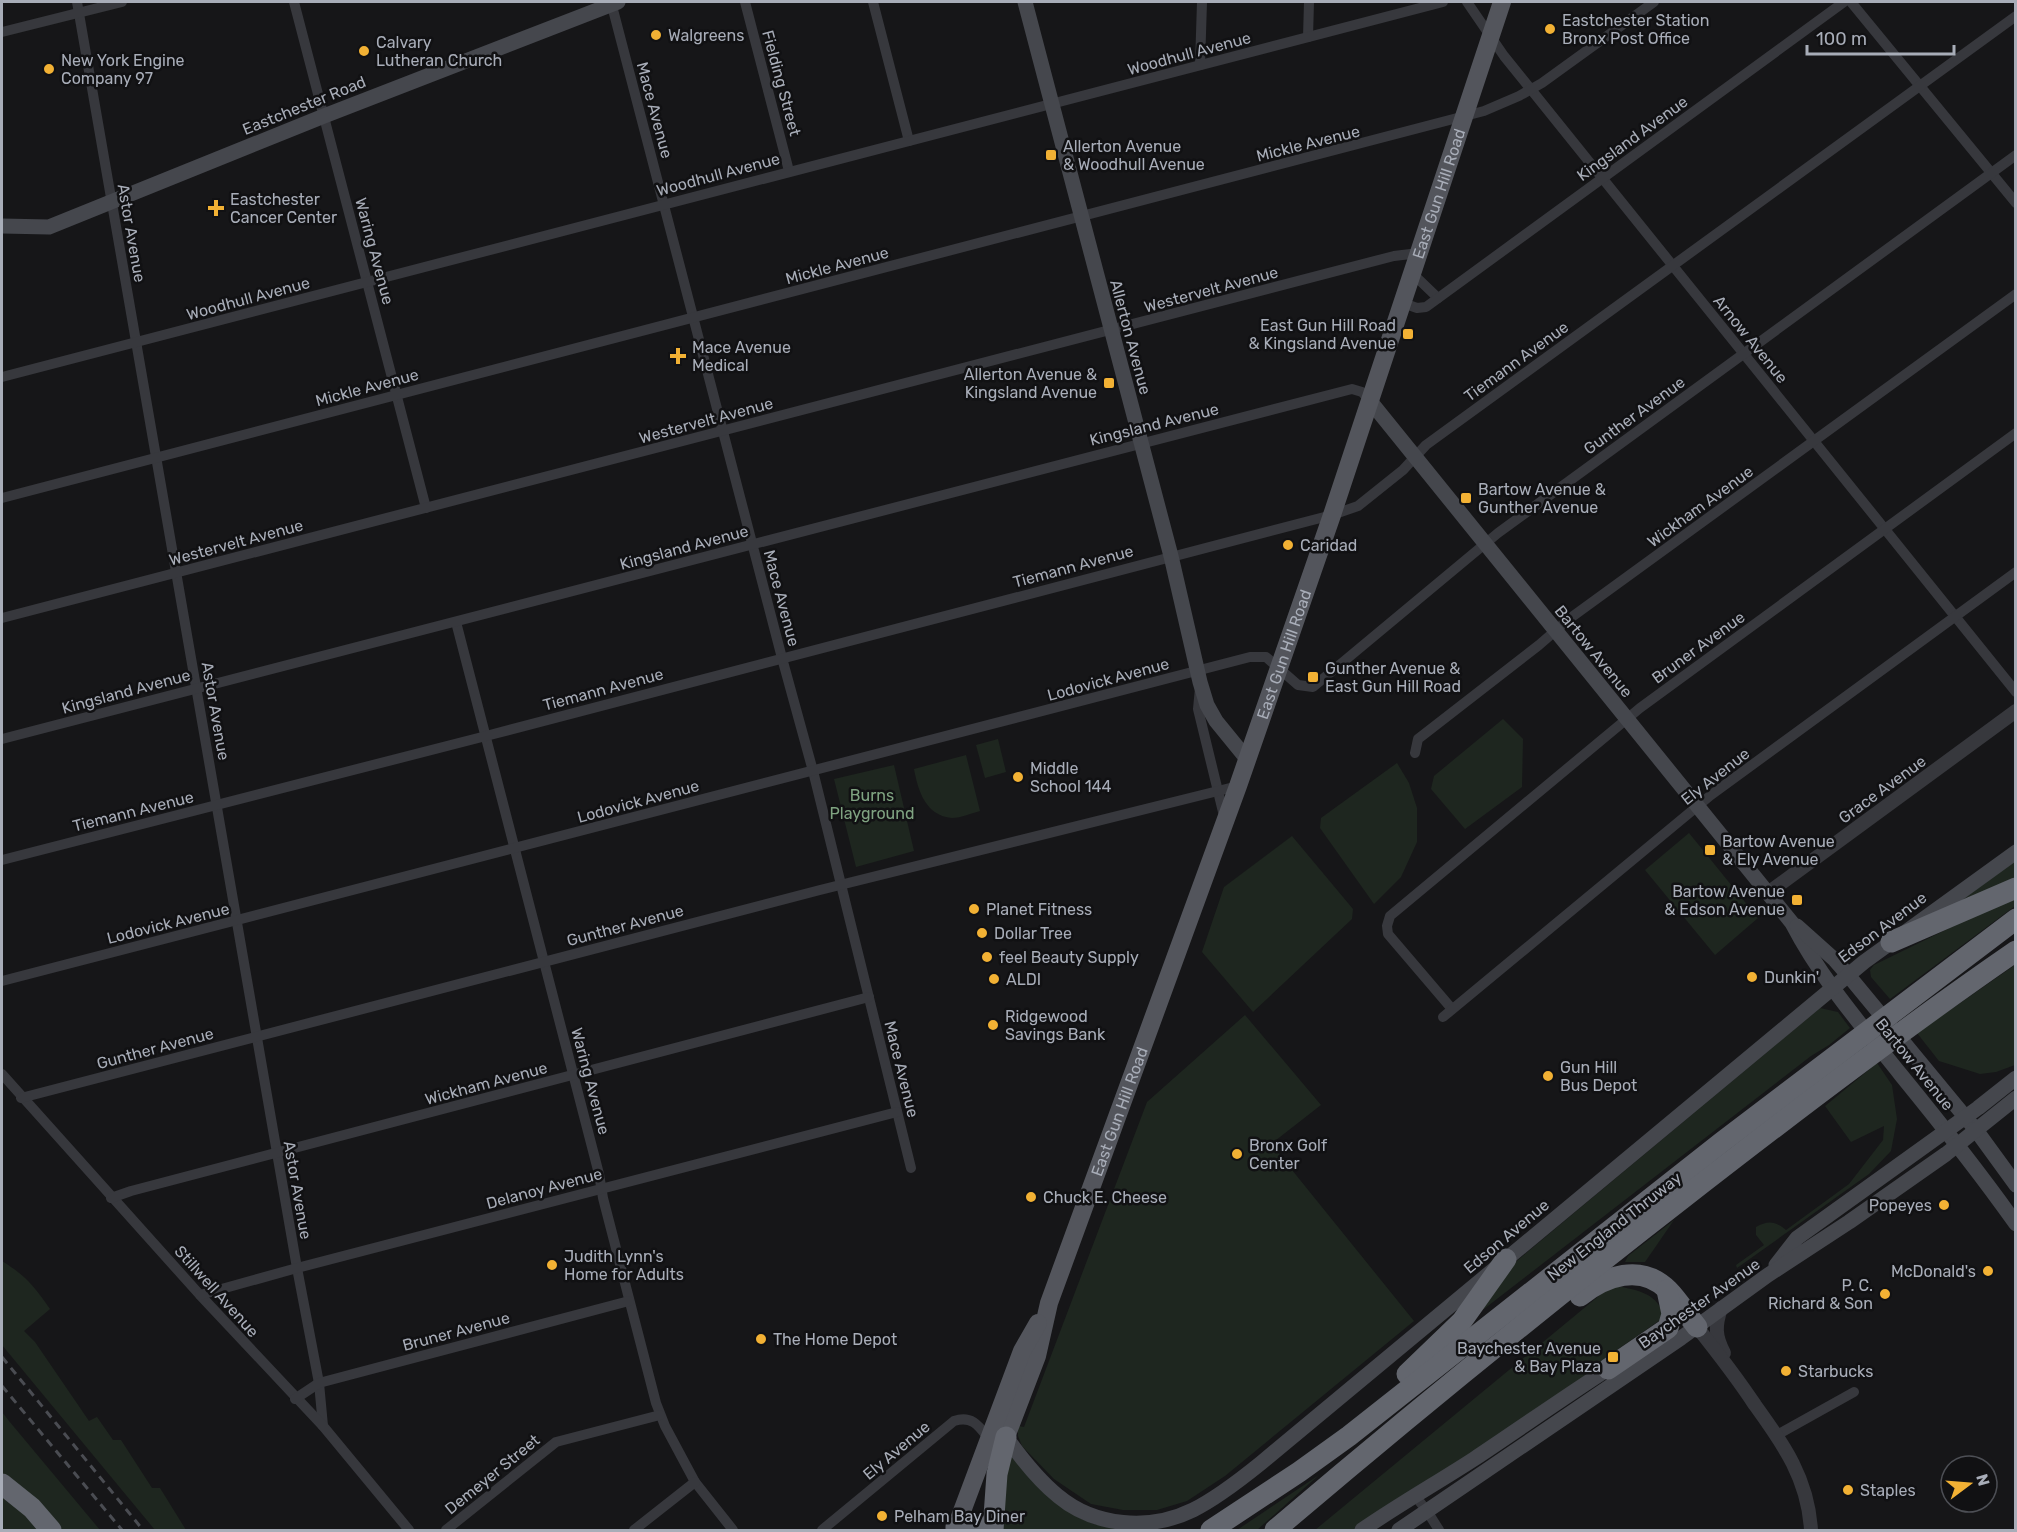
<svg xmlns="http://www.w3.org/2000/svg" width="2017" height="1532" viewBox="0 0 2017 1532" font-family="Rubik,sans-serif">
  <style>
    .green { fill: #1e261f }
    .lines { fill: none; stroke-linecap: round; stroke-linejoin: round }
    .minor { stroke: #37383d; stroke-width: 10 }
    .tertiary { stroke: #37383d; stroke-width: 14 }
    .secondary { stroke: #45474d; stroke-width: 15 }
    .primary { stroke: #53555c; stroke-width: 18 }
    .motorway { stroke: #63666e; stroke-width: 21 }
    .rail { stroke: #4a4c52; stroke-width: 3; stroke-dasharray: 8 6; stroke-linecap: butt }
    .poi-dot { fill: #f2b134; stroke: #111113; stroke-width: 2 }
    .labels { text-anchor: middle; stroke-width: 5; stroke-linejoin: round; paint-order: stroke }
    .poi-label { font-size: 16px; fill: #a8adb8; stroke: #111113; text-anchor: start }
    .street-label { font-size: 16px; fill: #a8adb8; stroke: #111113 }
    .park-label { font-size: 16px; fill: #7fa381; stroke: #111113 }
  </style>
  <rect width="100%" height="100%" fill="#161618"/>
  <g class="green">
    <path d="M1503,719L1523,739L1522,787L1465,829L1431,789L1434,776Z"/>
    <path d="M998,739L1006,772L985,778L976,745Z"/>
    <path d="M966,755L980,811C972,813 961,818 952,818C926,816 918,791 914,769Z"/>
    <path d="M1397,763L1409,783L1417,808V842L1401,877L1374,904L1320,828L1321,818Z"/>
    <path d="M894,765L914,851L856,867L834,779Z"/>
    <path d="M1689,833L1758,918L1715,955L1645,870Z"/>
    <path d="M1292,836L1353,909L1352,919L1253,1012L1202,952L1224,887Z"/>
    <path d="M2015,861V878L1960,901Z"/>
    <path d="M2015,896V906L1890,999L1871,977L1870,970L1874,965Z"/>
    <path d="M2015,965V1065L1996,1072L1980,1074L1939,1061L1917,1033Z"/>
    <path d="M1820,1008L1838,1012L1850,1028L1829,1045L1811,1056L1484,1309L1481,1306L1513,1264Z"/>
    <path d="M1245,1015L1321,1105L1271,1144L1414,1321L1225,1476L1187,1501L1157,1510H1123L1091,1504L1054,1479L1022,1446L1018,1436V1426L1024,1427L1147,1102Z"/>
    <path d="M1877,1063L1892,1085L1897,1119L1891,1151L1869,1174L1737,1268L1736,1265L1764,1245L1756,1235V1227C1768,1220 1775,1221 1786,1230L1849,1184L1883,1140L1884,1126L1851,1142L1825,1106Z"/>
    <path d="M1674,1220L1645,1262H1625L1628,1256Z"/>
    <path d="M2,1261C26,1276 34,1286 50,1309L24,1331L35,1342L89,1421L97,1417L113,1440H121L152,1488H160L186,1530H155L2,1345Z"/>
    <path d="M1617,1286C1637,1290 1661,1294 1663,1318L1611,1354V1358L1358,1530H1315L1606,1290Z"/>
    <path d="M2,1412L9,1421L100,1530H2Z"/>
    <path d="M1013,1456C1052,1500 1073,1529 1136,1530H999L1006,1458Z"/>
    <path d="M1319,1475L1257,1530H1237Z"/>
  </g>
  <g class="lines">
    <g class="minor">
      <path d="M77,2L297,1268L319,1383L323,1426"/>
      <path d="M294,2L426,508"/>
      <path d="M611,2L782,658L813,771L911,1168"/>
      <path d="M745,2L789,171"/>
      <path d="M873,2L909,141"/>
      <path d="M1467,2L1504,56L2016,692"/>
      <path d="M1851,2L2016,203"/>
      <path d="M2,32L122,2"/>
      <path d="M1308,37L1309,2"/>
      <path d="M1200,65L1202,2"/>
      <path d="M1412,273L1438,298"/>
      <path d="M1403,303L1417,308L1426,307L1844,2"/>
      <path d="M2,377L1443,2"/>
      <path d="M2,498L1484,111L1519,96L1542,83L1654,2"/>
      <path d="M2,618L1394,256L1419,253"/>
      <path d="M456,622L599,1174L603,1198L656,1403L665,1426L695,1482L733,1530"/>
      <path d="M1200,688L1198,709L1225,820"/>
      <path d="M2,739L1352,389L1362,392L1370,401"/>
      <path d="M1415,753L1418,739L1539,645L1569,619L2016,294"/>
      <path d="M2,860L486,736L1332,515L1358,506L1403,470L1426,445L2016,16"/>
      <path d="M2,981L1250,657H1266L1298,685L1313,687L1498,533L2016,155"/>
      <path d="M1452,1009L1388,934L1387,926L1390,916L1640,708L2016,433"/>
      <path d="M1443,1017L1711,795L2016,572"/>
      <path d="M2,1074L200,1295L323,1426L409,1530"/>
      <path d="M21,1098L820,890L1238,786"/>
      <path d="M111,1198L131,1191L869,997"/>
      <path d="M200,1295L297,1268L897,1112"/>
      <path d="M295,1399L319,1383L629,1301"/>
      <path d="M1777,1435L1854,1392"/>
      <path d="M1416,1497L1427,1511L1439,1530"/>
      <path d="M446,1530L556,1442L660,1415"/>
      <path d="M634,1530L695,1482"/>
      <path d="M822,1530L954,1421C972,1415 979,1426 989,1439"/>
    </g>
    <g class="tertiary">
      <path d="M1768,893L2016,711"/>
      <path d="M1721,1308C1715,1326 1715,1336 1724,1353"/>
      <path d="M1697,1327C1717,1352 1737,1378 1755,1405C1784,1445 1808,1479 1811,1530"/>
    </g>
    <g class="secondary">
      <path d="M1025,2L1171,556L1200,682L1207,705L1216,721L1247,759"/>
      <path d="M2,226L49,227L324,116L618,2"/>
      <path d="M1370,401L1792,923C1821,979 1862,1026 1901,1075C1941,1124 1980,1173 2016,1224"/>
      <path d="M1797,926L1835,960L1848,975L1976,1130L2016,1185"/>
      <path d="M1776,1265L1797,1238L1978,1108L2016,1078"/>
      <path d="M1006,1437C1021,1458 1038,1480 1058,1496C1095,1527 1150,1531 1193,1510C1217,1498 1240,1480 1261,1463L1864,962L2016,852"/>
      <path d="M1362,1530C1398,1505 1437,1483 1474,1459C1519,1429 1563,1398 1608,1369"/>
      <path d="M1399,1530L1681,1338L1768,1275L1849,1222L1946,1154L2016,1098"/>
    </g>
    <g class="primary">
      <path id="s1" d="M1006,1437L1037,1356L1049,1303L1238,786L1332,515L1502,2"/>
      <path d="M955,1530L1022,1351L1038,1323"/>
    </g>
    <g class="motorway">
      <path d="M1891,942L2016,888"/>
      <path d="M1580,1296C1605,1276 1641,1263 1668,1290C1679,1301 1687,1315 1697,1327"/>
      <path d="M1608,1369L1668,1328L1672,1314L1667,1290"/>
      <path d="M1407,1374L1462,1321L1506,1259"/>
      <path d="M2,1484L32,1508L51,1530"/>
      <path d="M956,1530V1527L979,1526L989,1530"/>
      <path d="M993,1530L997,1474L1006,1437"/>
      <path d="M1211,1530L1299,1472L1349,1436L1722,1142L2016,919"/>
      <path d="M1275,1530C1408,1417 1544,1306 1682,1199C1791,1114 1901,1030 2016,951"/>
    </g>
    <g class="rail">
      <path d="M2,1357L143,1530"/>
      <path d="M2,1386L122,1530"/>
    </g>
  </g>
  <g class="poi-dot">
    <circle cx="1550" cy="29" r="6"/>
    <circle cx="656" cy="35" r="6"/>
    <circle cx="364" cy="51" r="6"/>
    <circle cx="49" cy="69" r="6"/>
    <rect x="1045" y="149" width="12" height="12" rx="3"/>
    <path d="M213 199h6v6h6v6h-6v6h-6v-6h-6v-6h6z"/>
    <rect x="1402" y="328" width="12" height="12" rx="3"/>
    <path d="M675 347h6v6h6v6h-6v6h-6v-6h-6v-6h6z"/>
    <rect x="1103" y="377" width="12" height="12" rx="3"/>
    <rect x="1460" y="492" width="12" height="12" rx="3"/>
    <circle cx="1288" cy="545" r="6"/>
    <rect x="1307" y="671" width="12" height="12" rx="3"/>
    <circle cx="1018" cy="777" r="6"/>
    <rect x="1704" y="844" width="12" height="12" rx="3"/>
    <rect x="1791" y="894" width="12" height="12" rx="3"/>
    <circle cx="974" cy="909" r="6"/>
    <circle cx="982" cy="933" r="6"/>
    <circle cx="987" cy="957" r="6"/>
    <circle cx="1752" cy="977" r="6"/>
    <circle cx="994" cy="979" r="6"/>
    <circle cx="993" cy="1025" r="6"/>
    <circle cx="1548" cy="1076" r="6"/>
    <circle cx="1237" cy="1154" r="6"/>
    <circle cx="1031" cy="1197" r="6"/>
    <circle cx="1944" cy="1205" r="6"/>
    <circle cx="552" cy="1265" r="6"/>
    <circle cx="1988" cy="1271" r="6"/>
    <circle cx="1885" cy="1294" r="6"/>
    <circle cx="761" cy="1339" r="6"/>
    <rect x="1607" y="1351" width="12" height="12" rx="3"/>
    <circle cx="1786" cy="1371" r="6"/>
    <circle cx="1848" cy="1490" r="6"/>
    <circle cx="882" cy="1516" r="6"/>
  </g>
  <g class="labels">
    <g class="poi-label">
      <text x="1562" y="26">Eastchester Station<tspan x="1562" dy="18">Bronx Post Office</tspan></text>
      <text x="668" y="41">Walgreens</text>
      <text x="376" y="48">Calvary<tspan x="376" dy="18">Lutheran Church</tspan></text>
      <text x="61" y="66">New York Engine<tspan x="61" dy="18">Company 97</tspan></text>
      <text x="1063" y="152">Allerton Avenue<tspan x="1063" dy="18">&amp; Woodhull Avenue</tspan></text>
      <text x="230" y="205">Eastchester<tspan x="230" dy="18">Cancer Center</tspan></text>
      <text x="1396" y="331" text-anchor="end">East Gun Hill Road<tspan x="1396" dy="18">&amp; Kingsland Avenue</tspan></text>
      <text x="692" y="353">Mace Avenue<tspan x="692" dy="18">Medical</tspan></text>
      <text x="1097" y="380" text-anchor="end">Allerton Avenue &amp;<tspan x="1097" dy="18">Kingsland Avenue</tspan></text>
      <text x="1478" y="495">Bartow Avenue &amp;<tspan x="1478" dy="18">Gunther Avenue</tspan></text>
      <text x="1300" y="551">Caridad</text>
      <text x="1325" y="674">Gunther Avenue &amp;<tspan x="1325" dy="18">East Gun Hill Road</tspan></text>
      <text x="1030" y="774">Middle<tspan x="1030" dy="18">School 144</tspan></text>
      <text x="1722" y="847">Bartow Avenue<tspan x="1722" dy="18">&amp; Ely Avenue</tspan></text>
      <text x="1785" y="897" text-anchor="end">Bartow Avenue<tspan x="1785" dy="18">&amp; Edson Avenue</tspan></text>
      <text x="986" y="915">Planet Fitness</text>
      <text x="994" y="939">Dollar Tree</text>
      <text x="999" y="963">feel Beauty Supply</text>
      <text x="1764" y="983">Dunkin'</text>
      <text x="1006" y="985">ALDI</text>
      <text x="1005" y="1022">Ridgewood<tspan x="1005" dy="18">Savings Bank</tspan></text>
      <text x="1560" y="1073">Gun Hill<tspan x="1560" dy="18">Bus Depot</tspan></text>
      <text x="1249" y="1151">Bronx Golf<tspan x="1249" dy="18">Center</tspan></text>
      <text x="1043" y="1203">Chuck E. Cheese</text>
      <text x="1932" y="1211" text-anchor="end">Popeyes</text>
      <text x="564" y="1262">Judith Lynn's<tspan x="564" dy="18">Home for Adults</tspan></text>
      <text x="1976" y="1277" text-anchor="end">McDonald's</text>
      <text x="1873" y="1291" text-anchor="end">P. C.<tspan x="1873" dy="18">Richard &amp; Son</tspan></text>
      <text x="773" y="1345">The Home Depot</text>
      <text x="1601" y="1354" text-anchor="end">Baychester Avenue<tspan x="1601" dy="18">&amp; Bay Plaza</tspan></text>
      <text x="1798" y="1377">Starbucks</text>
      <text x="1860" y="1496">Staples</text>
      <text x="894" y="1522">Pelham Bay Diner</text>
    </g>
    <g class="street-label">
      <text transform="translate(1189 53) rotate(-15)" y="6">Woodhull Avenue</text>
      <text transform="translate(782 83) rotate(75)" y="6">Fielding Street</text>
      <text transform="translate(304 105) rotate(-22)" y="6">Eastchester Road</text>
      <text transform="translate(655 110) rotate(75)" y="6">Mace Avenue</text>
      <text transform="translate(1632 138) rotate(-36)" y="6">Kingsland Avenue</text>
      <text transform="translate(1308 143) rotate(-14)" y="6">Mickle Avenue</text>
      <text transform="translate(718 174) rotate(-15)" y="6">Woodhull Avenue</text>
      <text dy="6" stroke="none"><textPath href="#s1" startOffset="1317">East Gun Hill Road</textPath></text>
      <text transform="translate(132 233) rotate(80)" y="6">Astor Avenue</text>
      <text transform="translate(375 251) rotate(75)" y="6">Waring Avenue</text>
      <text transform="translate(837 265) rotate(-15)" y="6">Mickle Avenue</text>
      <text transform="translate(1211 289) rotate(-15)" y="6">Westervelt Avenue</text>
      <text transform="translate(248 298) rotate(-15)" y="6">Woodhull Avenue</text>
      <text transform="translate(1131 337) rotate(75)" y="6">Allerton Avenue</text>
      <text transform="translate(1751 339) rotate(51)" y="6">Arnow Avenue</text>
      <text transform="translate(1516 361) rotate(-36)" y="6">Tiemann Avenue</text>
      <text transform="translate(367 387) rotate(-15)" y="6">Mickle Avenue</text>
      <text transform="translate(1634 415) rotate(-36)" y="6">Gunther Avenue</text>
      <text transform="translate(706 420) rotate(-15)" y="6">Westervelt Avenue</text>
      <text transform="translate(1154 424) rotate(-14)" y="6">Kingsland Avenue</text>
      <text transform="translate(1700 506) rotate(-36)" y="6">Wickham Avenue</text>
      <text transform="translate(236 542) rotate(-15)" y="6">Westervelt Avenue</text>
      <text transform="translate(684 547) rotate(-15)" y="6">Kingsland Avenue</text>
      <text transform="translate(1073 566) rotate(-15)" y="6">Tiemann Avenue</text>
      <text transform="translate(782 598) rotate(75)" y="6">Mace Avenue</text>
      <text transform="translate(1698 647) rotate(-36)" y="6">Bruner Avenue</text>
      <text transform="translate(1594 651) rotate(51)" y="6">Bartow Avenue</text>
      <text dy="6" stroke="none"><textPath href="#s1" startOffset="831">East Gun Hill Road</textPath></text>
      <text transform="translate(1108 679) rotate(-15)" y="6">Lodovick Avenue</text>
      <text transform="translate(603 689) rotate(-15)" y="6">Tiemann Avenue</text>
      <text transform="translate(126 691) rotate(-15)" y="6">Kingsland Avenue</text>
      <text transform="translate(216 711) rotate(80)" y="6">Astor Avenue</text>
      <text transform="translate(1715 776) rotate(-38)" y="6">Ely Avenue</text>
      <text transform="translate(1882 789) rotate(-36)" y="6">Grace Avenue</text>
      <text transform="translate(638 801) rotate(-15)" y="6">Lodovick Avenue</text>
      <text transform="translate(133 811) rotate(-14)" y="6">Tiemann Avenue</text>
      <text transform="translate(168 923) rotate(-14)" y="6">Lodovick Avenue</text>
      <text transform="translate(625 925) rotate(-15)" y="6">Gunther Avenue</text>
      <text transform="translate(1882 927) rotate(-37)" y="6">Edson Avenue</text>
      <text transform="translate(155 1048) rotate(-15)" y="6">Gunther Avenue</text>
      <text transform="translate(1915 1064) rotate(51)" y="6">Bartow Avenue</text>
      <text transform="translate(902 1069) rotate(76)" y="6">Mace Avenue</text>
      <text transform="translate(591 1081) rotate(75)" y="6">Waring Avenue</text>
      <text transform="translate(486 1083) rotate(-15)" y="6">Wickham Avenue</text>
      <text dy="6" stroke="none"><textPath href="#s1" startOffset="345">East Gun Hill Road</textPath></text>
      <text transform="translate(544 1188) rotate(-15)" y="6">Delanoy Avenue</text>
      <text transform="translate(298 1190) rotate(80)" y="6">Astor Avenue</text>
      <text transform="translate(1614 1226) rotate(-38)" y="6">New England Thruway</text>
      <text transform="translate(1506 1236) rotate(-40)" y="6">Edson Avenue</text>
      <text transform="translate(217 1291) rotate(48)" y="6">Stillwell Avenue</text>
      <text transform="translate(1699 1303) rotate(-35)" y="6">Baychester Avenue</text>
      <text transform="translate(456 1331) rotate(-15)" y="6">Bruner Avenue</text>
      <text transform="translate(896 1450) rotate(-40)" y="6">Ely Avenue</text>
      <text transform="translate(492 1474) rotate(-39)" y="6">Demeyer Street</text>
    </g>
    <g class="park-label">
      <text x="872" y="801">Burns<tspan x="872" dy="18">Playground</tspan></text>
    </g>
  </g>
  <rect width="2017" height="1532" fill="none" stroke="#a8adb8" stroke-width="6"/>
  <g transform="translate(1969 1484) rotate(74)"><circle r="28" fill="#111113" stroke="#4d4f55" stroke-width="1.5"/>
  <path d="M0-4.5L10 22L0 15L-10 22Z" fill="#f2b134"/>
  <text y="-9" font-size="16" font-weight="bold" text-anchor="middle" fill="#a8adb8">N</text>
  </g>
  <path d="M1807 45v9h147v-9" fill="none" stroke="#a8adb8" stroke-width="3"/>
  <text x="1816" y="45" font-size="18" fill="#a8adb8" stroke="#111113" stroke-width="4.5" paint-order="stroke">100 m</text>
</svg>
